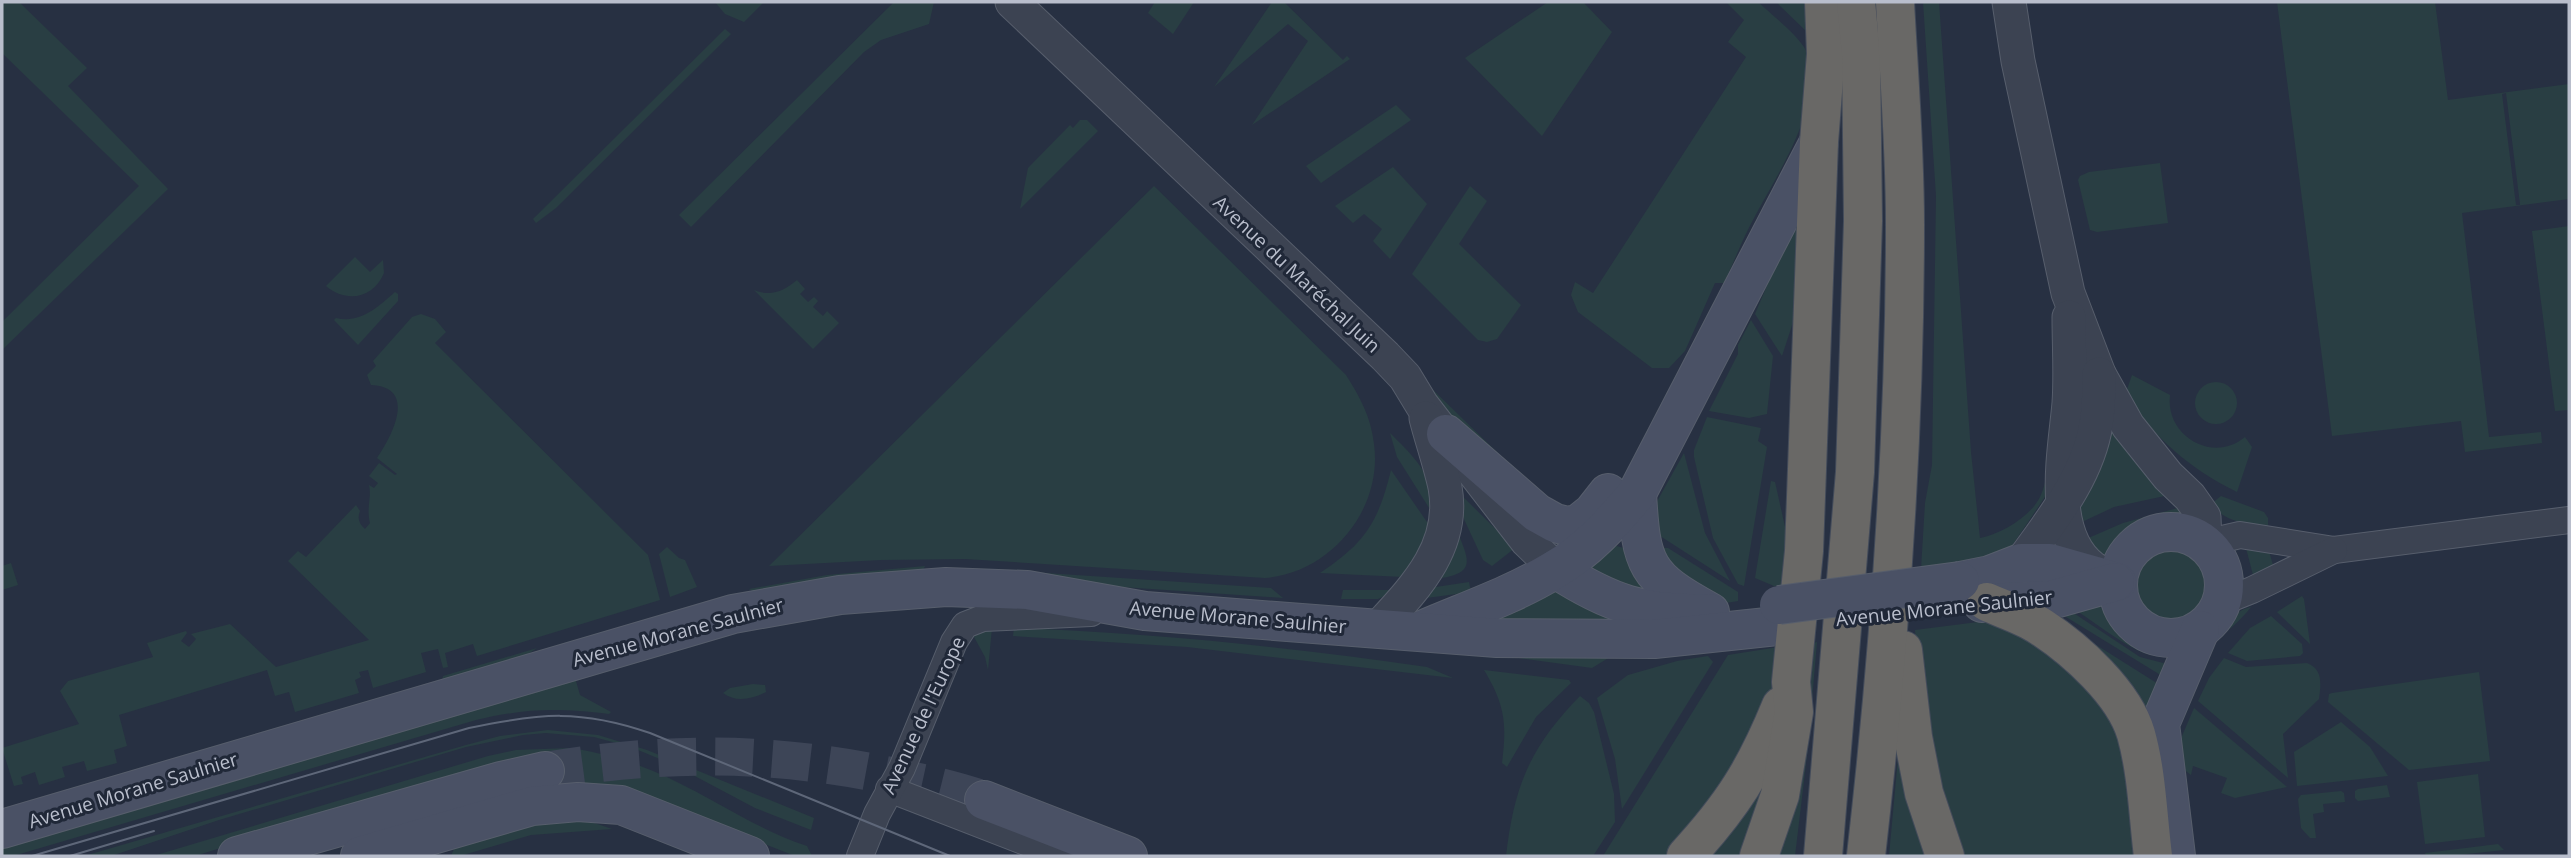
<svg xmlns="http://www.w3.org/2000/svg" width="2571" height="858" viewBox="0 0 2571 858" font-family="'Open Sans',sans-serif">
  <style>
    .green { fill: #293e43; fill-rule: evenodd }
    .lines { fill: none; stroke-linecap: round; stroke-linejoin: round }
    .secondary-tunnel { stroke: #3d4557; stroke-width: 38; stroke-dasharray: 38 19; stroke-linecap: butt }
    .minor-casing { stroke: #575e6c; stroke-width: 28 }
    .tertiary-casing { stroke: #575e6c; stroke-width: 35 }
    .secondary-casing { stroke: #575e6c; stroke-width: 40 }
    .trunk-casing { stroke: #434b5a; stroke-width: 40 }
    .minor { stroke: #3c4352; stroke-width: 26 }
    .tertiary { stroke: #3c4352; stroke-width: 33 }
    .secondary { stroke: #4a5165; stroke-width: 38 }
    .trunk { stroke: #696866; stroke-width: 38 }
    .tram { stroke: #5e6779; stroke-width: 2 }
    .secondary-bridge-casing { stroke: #575e6c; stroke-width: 40; stroke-linecap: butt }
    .secondary-bridge { stroke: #4a5165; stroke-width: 38 }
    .labels { text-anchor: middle; stroke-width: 6; stroke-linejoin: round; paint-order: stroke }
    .street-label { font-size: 19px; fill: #b9becc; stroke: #202838 }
  </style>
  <rect width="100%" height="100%" fill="#273042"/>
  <g class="green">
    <path d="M2,2H19L87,68L68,86L168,189L2,350V322L139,186L2,53Z"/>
    <path d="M715,2H764L744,22L725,14Z"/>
    <path d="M894,2H934L929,24L881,40L864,52L691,227L679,215Z"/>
    <path d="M1155,2H1194L1173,34L1148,13Z"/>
    <path d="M1272,2H1284L1343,60L1347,56L1350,59L1252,125L1308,41L1288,24L1214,87Z"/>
    <path d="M1548,2H1583L1612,32L1542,136L1465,58Z"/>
    <path d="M1726,2H1758C1771,14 1795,33 1804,47C1831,96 1776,176 1753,220C1742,240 1734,262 1724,283H1715L1685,351L1669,368H1652L1578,312L1571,295L1575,282L1593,293L1746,57L1728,42L1744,20Z"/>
    <path d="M1776,2H1807V32Z"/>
    <path d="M1923,2H1939L1971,452L1980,538C2001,534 2030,517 2040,497C2044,489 2046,478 2049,470V491L2009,550L1977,561L1921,569L1925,503L1932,465L1936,196Z"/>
    <path d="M2277,2H2435L2448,100L2569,84V199L2462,213L2489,437L2541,432L2542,443L2465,452L2461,421L2332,436ZM2506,93L2520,204V205H2516L2502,94Z"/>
    <path d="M725,29L731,34L556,208L536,223L533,219Z"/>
    <path d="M1396,105L1411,120L1321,183L1306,166Z"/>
    <path d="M1080,120H1087L1098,131L1020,209L1028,168L1070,125L1073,128Z"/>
    <path d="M2160,163L2168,223L2097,232L2090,230L2078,180L2080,176L2089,172Z"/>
    <path d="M1393,167L1427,204L1390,259L1373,241L1382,229L1364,214L1353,223L1335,206Z"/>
    <path d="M1154,186L1346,375C1360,397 1371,417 1374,444C1383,510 1330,573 1265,578L965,559L881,560L769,566Z"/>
    <path d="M1470,186L1487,201L1459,244L1521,305L1497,339L1487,342L1478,340L1412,274Z"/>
    <path d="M1801,205V298L1782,356L1755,314Z"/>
    <path d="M2569,226V410L2555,411L2532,231Z"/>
    <path d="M355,257L370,272L383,260L384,273C373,299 346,303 326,286Z"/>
    <path d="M797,280L805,289L800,294L808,302L814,297L818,301L813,307L823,316L827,311L839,323L813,349L754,290C771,297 784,291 797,280Z"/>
    <path d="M395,292L398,294V301L358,345L334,320L336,318C360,324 378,307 395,292Z"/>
    <path d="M421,314L435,319L446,332L435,343L648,555L660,600L477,656L473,644L445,653L448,667L443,668L438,649L421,653L426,672L373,688L368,670L359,672L361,677L355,680L359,693L295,712L289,692L275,696L267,670L119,715L127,746L114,750L117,763L87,771L84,761L62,767L65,777L39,785L35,772L21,777L23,784L14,786L2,748L79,724L60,691L68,681L153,657L147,643L186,631L187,633L181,641L189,647L196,639L191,634L230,624L276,667L369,640L288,561L298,551L306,557L356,505L360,511C357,518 359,524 365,529L370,523C366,507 372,498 369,485L374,488L378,483L369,476L379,463L395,475L397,474L377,458C392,436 418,387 371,385L367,375L376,366L373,361L412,317Z"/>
    <path d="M1751,320L1773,356L1767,414L1749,418L1709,411L1738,354V345Z"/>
    <path d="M2132,375L2170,395C2165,436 2213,464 2245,437L2252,447L2237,492C2190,469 2155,438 2125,395Z"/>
    <circle cx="2216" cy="403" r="21"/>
    <path d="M1425,382L1543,497L1540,500L1433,400Z"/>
    <path d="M1707,417L1761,428L1758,441L1767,447L1744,586L1738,584L1713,538L1694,457V450Z"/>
    <path d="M2105,421L2169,495L2114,507L2082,522L2079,506Z"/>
    <path d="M1390,433C1411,454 1438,478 1431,511L1397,457Z"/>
    <path d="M1684,453L1705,533L1730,581L1657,534L1655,505Z"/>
    <path d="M1391,470L1427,522L1434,525L1403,577L1320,573C1365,543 1378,523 1391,470Z"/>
    <path d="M1771,481L1775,482L1790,549L1785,586H1774L1755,578Z"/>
    <path d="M1455,489L1515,548L1492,566L1483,560L1463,517L1457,516Z"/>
    <path d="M2221,496L2264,512L2268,518V526C2247,524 2224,522 2211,504Z"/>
    <path d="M2185,506L2187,519C2164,512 2137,519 2121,539C2116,545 2113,551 2106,556H2101L2086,539L2123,523Z"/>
    <path d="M1456,528C1469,561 1478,573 1436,579Z"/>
    <path d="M1613,545L1631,550L1664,596L1583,571Z"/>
    <path d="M667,547L679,558L685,560L697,587L670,597L659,554Z"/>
    <path d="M1652,547L1668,548L1738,592V601L1726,603L1714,601Z"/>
    <path d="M2246,548L2269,551L2273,565L2253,575Z"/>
    <circle cx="2171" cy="585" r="34"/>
    <path d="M11,563L18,585L2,590V566Z"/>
    <path d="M925,566L923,570L755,593L749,589L827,575Z"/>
    <path d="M1031,572L1271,588L1283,598L1020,580Z"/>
    <path d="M1469,582L1471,592L1419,599L1429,588Z"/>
    <path d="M1553,589L1624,620L1492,623L1493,613Z"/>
    <path d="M1343,590H1398L1378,599H1341Z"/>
    <path d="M2302,596L2304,599L2310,644L2277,612Z"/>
    <path d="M2098,606C2108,610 2110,622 2117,631C2137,656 2169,656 2197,648C2220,641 2230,610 2251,607C2226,639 2178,671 2137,650C2117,640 2097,624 2077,611Z"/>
    <path d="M2069,610L2140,657L2167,664V679L2058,612Z"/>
    <path d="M2271,616L2302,644L2303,653L2300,656L2247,661L2228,653L2250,628Z"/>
    <path d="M2055,619L2163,687L2150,716Z"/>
    <path d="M1978,622C2012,625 2027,639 2053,659C2074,676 2096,692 2112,715C2132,744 2135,819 2140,856H1958L1919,693L1915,630Z"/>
    <path d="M992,628L988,670L985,657L974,637L976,633Z"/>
    <path d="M1014,628C1152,633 1290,647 1427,667L1453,678L1187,647L1013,636Z"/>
    <path d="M1817,642L1808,747L1795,856H1771L1810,643Z"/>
    <path d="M1784,646L1767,712L1674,856H1603L1728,655Z"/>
    <path d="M537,648L509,667L441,686L443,676Z"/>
    <path d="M1489,654L1610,657L1592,668Z"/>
    <path d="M1708,656L1713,662L1622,809L1615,759L1597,698L1628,675L1677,661Z"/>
    <path d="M2224,658L2246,667L2307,663C2323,669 2321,684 2319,699L2283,734L2288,778L2198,701L2209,678Z"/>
    <path d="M1484,670L1569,680L1571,683L1536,717L1507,767L1502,763C1507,723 1505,705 1484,670Z"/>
    <path d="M573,671L580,695L611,712L609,714C558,708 527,708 476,720L13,856H2V842Z"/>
    <path d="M2479,672L2490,761L2409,770L2328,702L2329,694L2332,693Z"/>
    <path d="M753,684L765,685L766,692C752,699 736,703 723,693L730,688Z"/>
    <path d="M1580,696L1589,703L1594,712L1614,794L1615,822L1593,856H1506C1514,786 1530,747 1580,696Z"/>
    <path d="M2194,708L2287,787L2235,798L2221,793L2227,778L2193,766L2191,775L2182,768V736Z"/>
    <path d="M2341,722L2370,747L2388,776L2297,786L2294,752Z"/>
    <path d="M548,730L598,735L647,750L814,818L811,830L755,808L674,765L631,747L594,737L546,733L523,735L466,747L219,820L111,856H84L466,745L500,736Z"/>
    <path d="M570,748C599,752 626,760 653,771C706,793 752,828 807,846L812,856H795L691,815L340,811L195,856H153L488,756L516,750Z"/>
    <path d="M1898,758L1932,856H1889Z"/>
    <path d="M2478,774L2485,837L2425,844L2417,782Z"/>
    <path d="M1768,778L1744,856H1704Z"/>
    <path d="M2387,785L2390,797L2358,801L2355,798V791L2358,789Z"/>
    <path d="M2341,791L2344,793L2345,802L2323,804L2324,812L2313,814L2316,838H2310L2301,828L2298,799L2301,795Z"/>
    <path d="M577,817L612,829L531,835L460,856H451L457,842L463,836Z"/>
    <path d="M2498,844L2504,850L2449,856H2426L2425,853Z"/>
  </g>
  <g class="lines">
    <path class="secondary-tunnel" d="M545,771C665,751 772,751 891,776C923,783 954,789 984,800"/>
    <g class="minor-casing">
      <g id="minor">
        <path d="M2205,543L2240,535L2334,550L2569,520"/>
        <path d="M2222,602L2252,590L2334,550"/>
        <path d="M889,789L1062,856"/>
        <path d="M860,856L877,814L902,768L954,642L965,625L983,618L1091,613"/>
      </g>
    </g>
    <g class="tertiary-casing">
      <g id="tertiary">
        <path d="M1012,2L1385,356L1405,377L1422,405L1527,541L1556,569"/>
        <path d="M2009,2L2018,61L2068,293L2099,374L2128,426L2168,476L2190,497L2204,517L2205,543"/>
        <path d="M2069,317C2069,346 2071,375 2069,403C2065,451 2047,534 2093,568C2099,572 2106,575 2112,579"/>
        <path d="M2021,563C2051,521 2088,476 2096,424C2099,408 2099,391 2099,374"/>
        <path d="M1377,629C1414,589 1456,547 1445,487C1440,464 1432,441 1426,418"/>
      </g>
    </g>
    <g class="secondary-casing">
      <g id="secondary">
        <path d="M1446,434L1537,513L1555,523L1567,526L1578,524L1593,512L1608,493"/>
        <path d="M1637,493C1641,565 1645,577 1710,612"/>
        <circle cx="2171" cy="585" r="53"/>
        <path d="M1556,569C1610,604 1644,615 1709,613"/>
        <path d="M1960,581L1990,575L2021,563H2050L2117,582"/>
        <path d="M1982,603L2051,600L2115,582"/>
        <path d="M1422,630C1466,611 1513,595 1554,570C1587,551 1613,522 1637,493L1819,142"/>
        <path d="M984,800L1128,856"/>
        <path d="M2,829L733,614L840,595L946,587L1027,590L1145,611L1497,638L1654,639L1777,626"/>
        <path d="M237,856L501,781L545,771"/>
        <path d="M360,856L532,806L578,802L621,805L750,856"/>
        <path d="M2176,856L2160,724L2200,630"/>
      </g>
    </g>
    <g class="trunk-casing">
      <g id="trunk">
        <path d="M1987,602C2005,610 2025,616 2041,627C2076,650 2124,693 2136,734C2147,773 2148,816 2153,856"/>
        <path d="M1903,650L1913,737L1924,793L1945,856"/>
        <path d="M1686,856C1732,806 1755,770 1781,706"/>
        <path d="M1759,856L1780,795L1794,712L1791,682L1804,551L1819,142L1826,54L1824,2"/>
        <path d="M1823,856L1855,472L1863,221L1861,54L1856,2"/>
        <path d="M1866,856C1890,646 1905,435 1905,224C1905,150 1899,76 1895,2"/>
      </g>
    </g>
    <use href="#minor" class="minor"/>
    <use href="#tertiary" class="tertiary"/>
    <use href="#secondary" class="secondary"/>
    <use href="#trunk" class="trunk"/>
    <g class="tram">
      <path d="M32,856L469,728C540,713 581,709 650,733L950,856"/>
      <path d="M70,856L154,831"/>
    </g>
    <g class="secondary-bridge-casing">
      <path id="secondary-bridge" d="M1779,605L1960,581"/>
    </g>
    <use href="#secondary-bridge" class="secondary-bridge"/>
  </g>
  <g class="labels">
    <g class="street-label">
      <text transform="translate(1297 274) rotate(43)" y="7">Avenue du Maréchal Juin</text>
      <text transform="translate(1944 608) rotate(-6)" y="7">Avenue Morane Saulnier</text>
      <text transform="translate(1238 617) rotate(5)" y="7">Avenue Morane Saulnier</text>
      <text transform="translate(678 632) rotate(-15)" y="7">Avenue Morane Saulnier</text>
      <text transform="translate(923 715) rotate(-65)" y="7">Avenue de l'Europe</text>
      <text transform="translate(133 790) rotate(-17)" y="7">Avenue Morane Saulnier</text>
    </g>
  </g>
  <rect width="2571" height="858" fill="none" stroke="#b9becc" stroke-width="7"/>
</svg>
